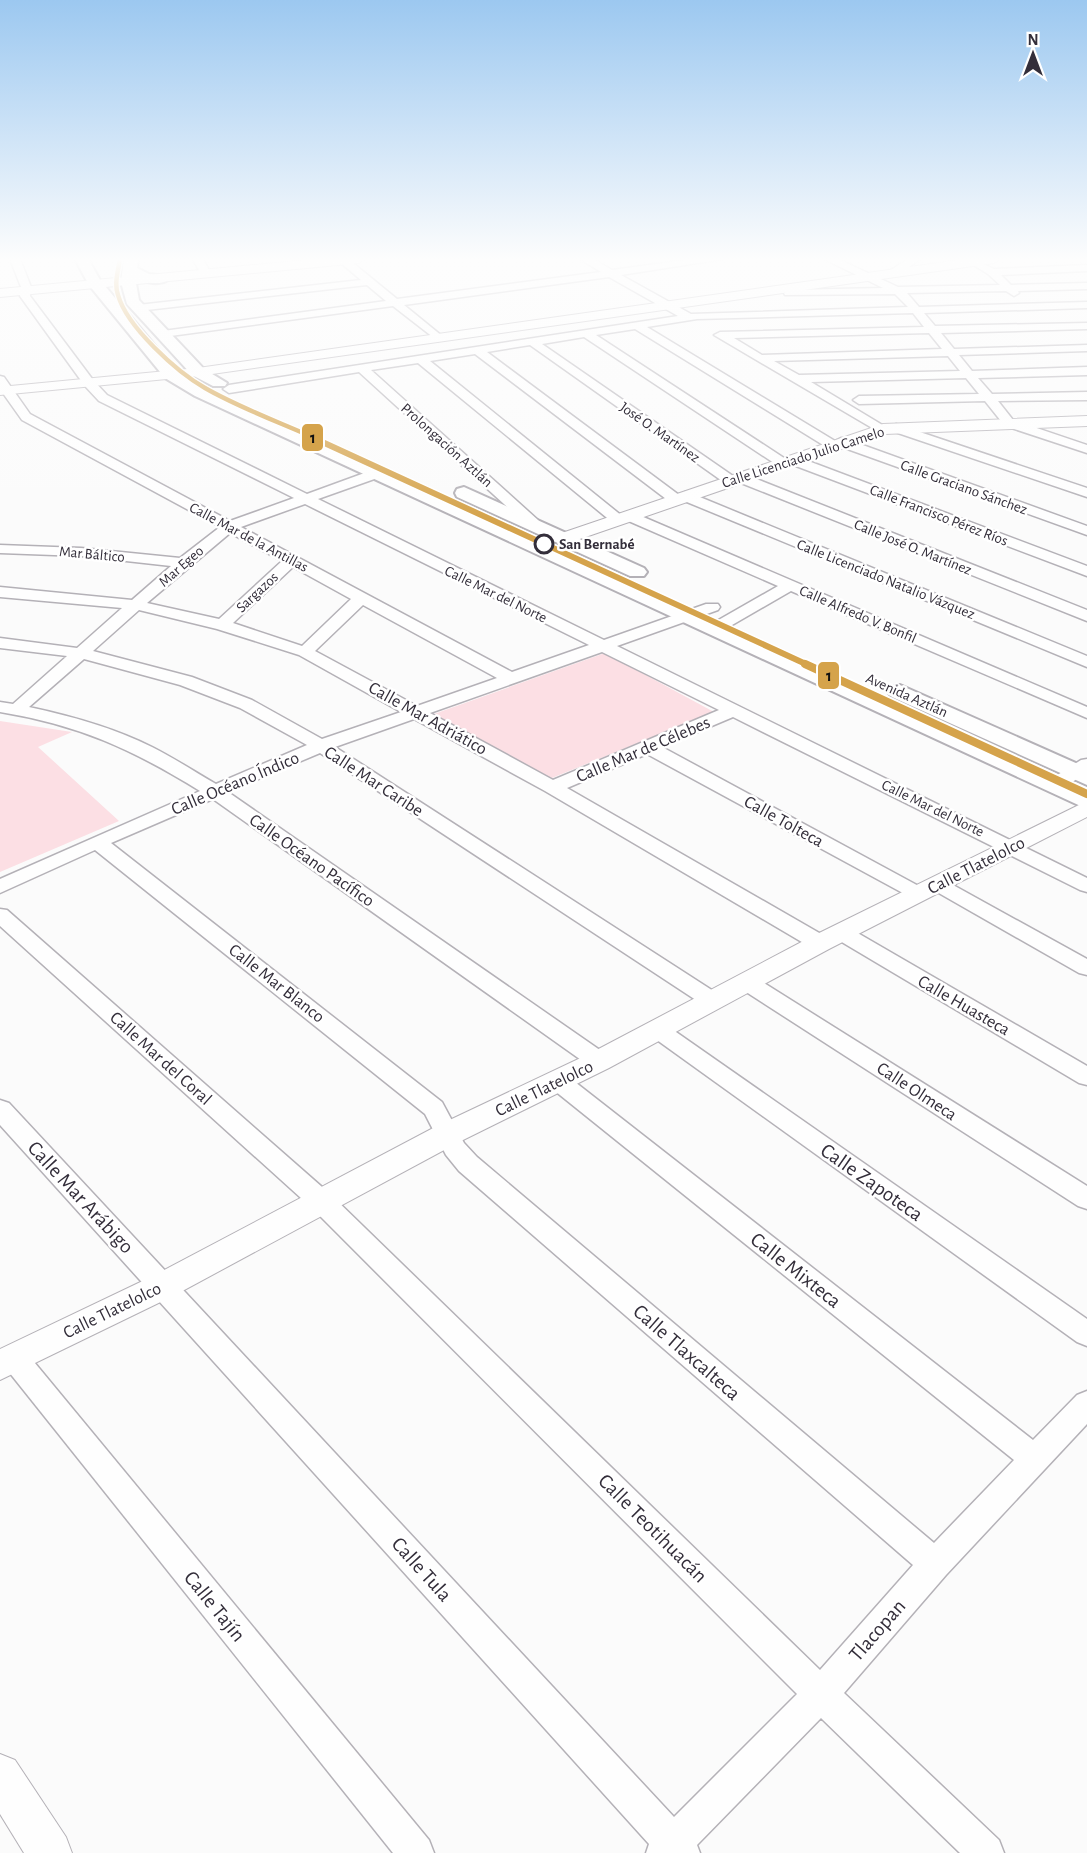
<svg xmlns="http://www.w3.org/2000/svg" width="1087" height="1853" viewBox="0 0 1087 1853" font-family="'Alegreya Sans',sans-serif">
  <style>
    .green { fill: #fcdfe4 }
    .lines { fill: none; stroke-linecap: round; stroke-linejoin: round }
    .minor-casing { stroke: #b4b1b7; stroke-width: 3 }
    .tertiary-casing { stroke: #b4b1b7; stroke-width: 2 }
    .secondary-casing { stroke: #b4b1b7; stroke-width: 4 }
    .minor { fill: #fefefe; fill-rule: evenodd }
    .tertiary { fill: #fefefe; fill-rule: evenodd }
    .secondary { fill: #fefefe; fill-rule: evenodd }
    .metro-1-far2-casing { stroke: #fff; stroke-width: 7 }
    .metro-1-far1-casing { stroke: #fff; stroke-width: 9 }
    .metro-1-casing { stroke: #fff; stroke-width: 12 }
    .metro-1-far2 { stroke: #d5a34b; stroke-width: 4.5 }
    .metro-1-far1 { stroke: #d5a34b; stroke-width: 6 }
    .metro-1 { stroke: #d5a34b; stroke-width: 8 }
    .stop-dot { fill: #fff; stroke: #332e3a; stroke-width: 3 }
    .labels { text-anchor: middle; stroke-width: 5; stroke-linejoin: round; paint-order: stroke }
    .far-street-label { font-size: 15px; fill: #332e3a; stroke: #fff }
    .far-stop-label { font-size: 15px; font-weight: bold; fill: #332e3a; stroke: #fff; text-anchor: start }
    .street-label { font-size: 18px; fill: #332e3a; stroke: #fff }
    .near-street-label { font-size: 21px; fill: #332e3a; stroke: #fff }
    .line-badge { stroke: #fff; stroke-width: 2 }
    .pale-badge-label { font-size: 16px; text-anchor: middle; font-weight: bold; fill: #111 }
  </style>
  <rect width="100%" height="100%" fill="#fbfbfb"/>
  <g class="green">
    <path d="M605,653L714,712L547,780L434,714Z"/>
    <path d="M0,721L72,732L38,747L119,821L0,872Z"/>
  </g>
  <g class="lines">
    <g class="minor-casing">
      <g id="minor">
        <path d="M10,259H20L31,287L30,296L93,380L107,395L307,494L370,471H380L382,474L380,477L318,499L604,640L706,604H718L720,607L718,610L617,646L1087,878V892L1080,890L733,717L662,747L926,890L929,894L926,898L919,900L912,898L647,754L567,788L828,938L831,943L828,948L820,950L812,948L545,791L414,719L335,747L721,996L724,1001L721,1006L713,1008L705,1006L320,753L228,792L607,1055L611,1061L607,1067L599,1069L591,1067L213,799L111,843L442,1102L464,1143L477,1157L934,1543L1014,1460L550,1087L546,1081L550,1075L558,1073L566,1075L1033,1440L1077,1395L1087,1391V1424L946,1575L844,1693L999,1840L1004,1853H960L821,1718L697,1845L700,1853H646L649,1844L0,1125V1100L9,1103L674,1817L797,1694L312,1208L0,926V909L7,910L330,1194L820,1670L913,1565L459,1171L446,1155L425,1114L95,850L0,893V879L200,791C132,749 79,725 0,712V702L13,704L67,656L0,648V638L77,648L122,608L0,597V587L132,600L171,566L81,556L0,553V545L81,548L180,558L220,527L22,420L0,389V376L4,377L30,414L230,521L294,498L99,401L85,386L20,296L21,287ZM305,504L589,645L512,672L241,527ZM230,533L282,561L219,619L147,603ZM293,567L351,599L302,646L233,623ZM363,605L497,678L417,706L315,651ZM139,610L217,629L299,655L401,712L322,739L252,700L192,677L93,651ZM602,652L719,710L553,780L430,713ZM84,659L180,685L240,708L307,745L216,784C195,772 174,758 152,747C114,728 71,716 29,707Z"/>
        <path d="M193,259H203L211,274L210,276H202Z"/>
        <path d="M340,259H348L397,299L601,272L580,259H593L612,270L693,259H723L621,275L691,314L908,307L895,294L785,295L784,293L789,290L883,288L824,259H838L898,287L1000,285L988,274L972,264L970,262L973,259L994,269L1087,265V271L1001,275L1011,285L1087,283V289L1018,291L1019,293L1014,296L1006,291L907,293L919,307L1087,302V308L924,313L935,326L1087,323V329L941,333L954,349L1087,345V351L959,355L972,371L1087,367V375L978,378L992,394L1087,392V400L998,401L1013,420L1087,445V453L1005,426L985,401L859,404L853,400L859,396L979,394L966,378L811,382L889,429L887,432H879L714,335L720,332L924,327L913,313L697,319L647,327L835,441L841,438L846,439L1087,526V535L839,446L833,449L828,448L635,329L596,335L784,458L795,456L1087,566V576L788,463L782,466L777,465L584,337L542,344L733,476L739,473L744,474L1087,610V621L736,481L730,484L725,483L530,345L487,352L679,495L685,492L690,493L1087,656V667L682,500L675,503L670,502L475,354L430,361L622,516L629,512L634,513L1087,707V718L791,591L720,632H708L706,629L708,626L778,586L624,519L617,523L612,522L418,363L371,370L538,520L540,523L538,526H528L359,372L229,393L223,389L229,385L678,316L609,277L404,305L442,336L444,338L438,341L393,306L163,337L157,334L163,331L386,301L367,285L138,311L133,308L138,305L361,280L341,263ZM929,333L942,349L762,355L734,338ZM948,356L960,371L799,375L774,361Z"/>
        <path d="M908,259H920L899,274H891V270Z"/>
        <path d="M896,424L1087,488V497L892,431L890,428Z"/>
        <path d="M1087,759V772L1062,789H1048L1046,785L1048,781L1081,760Z"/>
        <path d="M937,878L944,880L1087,959V975L1079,973L930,888L927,884L930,880Z"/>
        <path d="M842,926L849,928L1087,1066V1085L1079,1083L835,938L831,933L835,928Z"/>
        <path d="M748,976L756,978L1087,1186V1209L1078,1206L740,988L737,983L740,978Z"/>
        <path d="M658,1022L666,1025L1087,1319V1346L1077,1342L650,1035L647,1030L650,1025Z"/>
        <path d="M15,1347L25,1351L429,1840L434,1853H393L5,1367L1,1359L5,1351Z"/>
      </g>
    </g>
    <g class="tertiary-casing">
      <g id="tertiary">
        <path d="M317,259H365L359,263L0,297V289Z"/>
        <path d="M966,259H1000L994,263L198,376L0,395V387L198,368Z"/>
        <path d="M1087,416V426L885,434L571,542H559L556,538L559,534L883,424Z"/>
        <path d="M1087,801V817L829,949L609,1068L459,1142L175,1295L0,1380V1349L151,1277L437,1126L589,1054L811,937Z"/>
        <path d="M0,1754L15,1760L66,1837L72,1853H24L0,1814Z"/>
      </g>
    </g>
    <g class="secondary-casing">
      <g id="secondary">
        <path d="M75,259H88L100,280L177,372L207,390L1087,791V809L195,396L165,378L89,285Z"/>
        <path d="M124,259H138L137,268L149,274L167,276L169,279C161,286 145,283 135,278L139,300L204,369L227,383L225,386H213L192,375L127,304L121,282Z"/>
        <path d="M464,487L644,568L647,572L644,576H630L457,497L455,493L457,489Z"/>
        <path d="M900,685L1087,768V785L892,697L888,692L892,687Z"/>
      </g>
    </g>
    <use href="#minor" class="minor"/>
    <use href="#tertiary" class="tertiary"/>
    <use href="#secondary" class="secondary"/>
    <g class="metro-1-far2-casing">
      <path id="metro-1-far2" d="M120,259C118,271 114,284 118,295C127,327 177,372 205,388C238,407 276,421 310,436"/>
    </g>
    <g class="metro-1-far1-casing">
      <path id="metro-1-far1" d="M307,435L808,665"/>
    </g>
    <g class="metro-1-casing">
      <path id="metro-1" d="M805,664L1087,794"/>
    </g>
    <use href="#metro-1-far2" class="metro-1-far2"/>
    <use href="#metro-1-far1" class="metro-1-far1"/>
    <use href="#metro-1" class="metro-1"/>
  </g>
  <linearGradient id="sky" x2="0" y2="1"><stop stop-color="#9cc8f0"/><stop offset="0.5" stop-color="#fdfdfd"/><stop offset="1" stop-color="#fdfdfd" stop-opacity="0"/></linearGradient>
  <rect width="1087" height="519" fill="url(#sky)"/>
  <circle class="stop-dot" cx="544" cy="544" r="9"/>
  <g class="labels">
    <g class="far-street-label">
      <text transform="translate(660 432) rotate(35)" y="5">José O. Martínez</text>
      <text transform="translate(447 445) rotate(42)" y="5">Prolongación Aztlán</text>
      <text transform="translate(803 457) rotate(-18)" y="5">Calle Licenciado Julio Camelo</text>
      <text transform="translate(964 487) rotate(20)" y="5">Calle Graciano Sánchez</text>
      <text transform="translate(939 515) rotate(21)" y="5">Calle Francisco Pérez Ríos</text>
      <text transform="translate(249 537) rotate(28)" y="5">Calle Mar de la Antillas</text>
      <text transform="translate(913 547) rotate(22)" y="5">Calle José O. Martínez</text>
      <text transform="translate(92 554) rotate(5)" y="5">Mar Báltico</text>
      <text transform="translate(181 566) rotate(-41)" y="5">Mar Egeo</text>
      <text transform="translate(886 579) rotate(22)" y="5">Calle Licenciado Natalio Vázquez</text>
      <text transform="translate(257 592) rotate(-43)" y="5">Sargazos</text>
      <text transform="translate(496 594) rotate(26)" y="5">Calle Mar del Norte</text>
      <text transform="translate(858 614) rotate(23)" y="5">Calle Alfredo V. Bonfil</text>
      <text transform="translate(907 695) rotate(24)" y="5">Avenida Aztlán</text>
      <text transform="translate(933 808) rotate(26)" y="5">Calle Mar del Norte</text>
    </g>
    <g class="far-stop-label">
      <text x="559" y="549">San Bernabé</text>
    </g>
    <g class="street-label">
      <text transform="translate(428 718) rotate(29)" y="6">Calle Mar Adriático</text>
      <text transform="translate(643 749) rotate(-23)" y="6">Calle Mar de Célebes</text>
      <text transform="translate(374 781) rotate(33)" y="6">Calle Mar Caribe</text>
      <text transform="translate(235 783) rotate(-23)" y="6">Calle Océano Índico</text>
      <text transform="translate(784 821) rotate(29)" y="6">Calle Tolteca</text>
      <text transform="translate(312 860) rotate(35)" y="6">Calle Océano Pacífico</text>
      <text transform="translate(976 865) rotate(-27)" y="6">Calle Tlatelolco</text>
      <text transform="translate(277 983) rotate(38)" y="6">Calle Mar Blanco</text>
      <text transform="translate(964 1005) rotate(30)" y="6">Calle Huasteca</text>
      <text transform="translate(161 1058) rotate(42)" y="6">Calle Mar del Coral</text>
      <text transform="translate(544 1088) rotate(-26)" y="6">Calle Tlatelolco</text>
      <text transform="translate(917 1091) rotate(33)" y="6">Calle Olmeca</text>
      <text transform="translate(112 1310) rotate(-26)" y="6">Calle Tlatelolco</text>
    </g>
    <g class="near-street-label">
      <text transform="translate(872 1182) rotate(35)" y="7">Calle Zapoteca</text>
      <text transform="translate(81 1197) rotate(47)" y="7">Calle Mar Arábigo</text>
      <text transform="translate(796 1270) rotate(38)" y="7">Calle Mixteca</text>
      <text transform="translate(687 1352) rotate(41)" y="7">Calle Tlaxcalteca</text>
      <text transform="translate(653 1528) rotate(45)" y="7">Calle Teotihuacán</text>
      <text transform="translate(422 1569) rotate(48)" y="7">Calle Tula</text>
      <text transform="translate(215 1606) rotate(51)" y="7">Calle Tajín</text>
      <text transform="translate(877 1630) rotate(-49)" y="7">Tlacopan</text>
    </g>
  </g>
  <g class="line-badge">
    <rect x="301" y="423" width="23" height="29" rx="6" fill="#d5a34b"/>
    <rect x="817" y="661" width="23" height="29" rx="6" fill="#d5a34b"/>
  </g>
  <g class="pale-badge-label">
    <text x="313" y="443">1</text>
    <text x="829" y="681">1</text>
  </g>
  <g transform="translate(1033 54)" stroke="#ffffff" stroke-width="4.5" paint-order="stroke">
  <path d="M0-4.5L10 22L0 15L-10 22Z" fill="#332e3a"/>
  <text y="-9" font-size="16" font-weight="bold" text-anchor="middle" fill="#332e3a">N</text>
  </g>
</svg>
